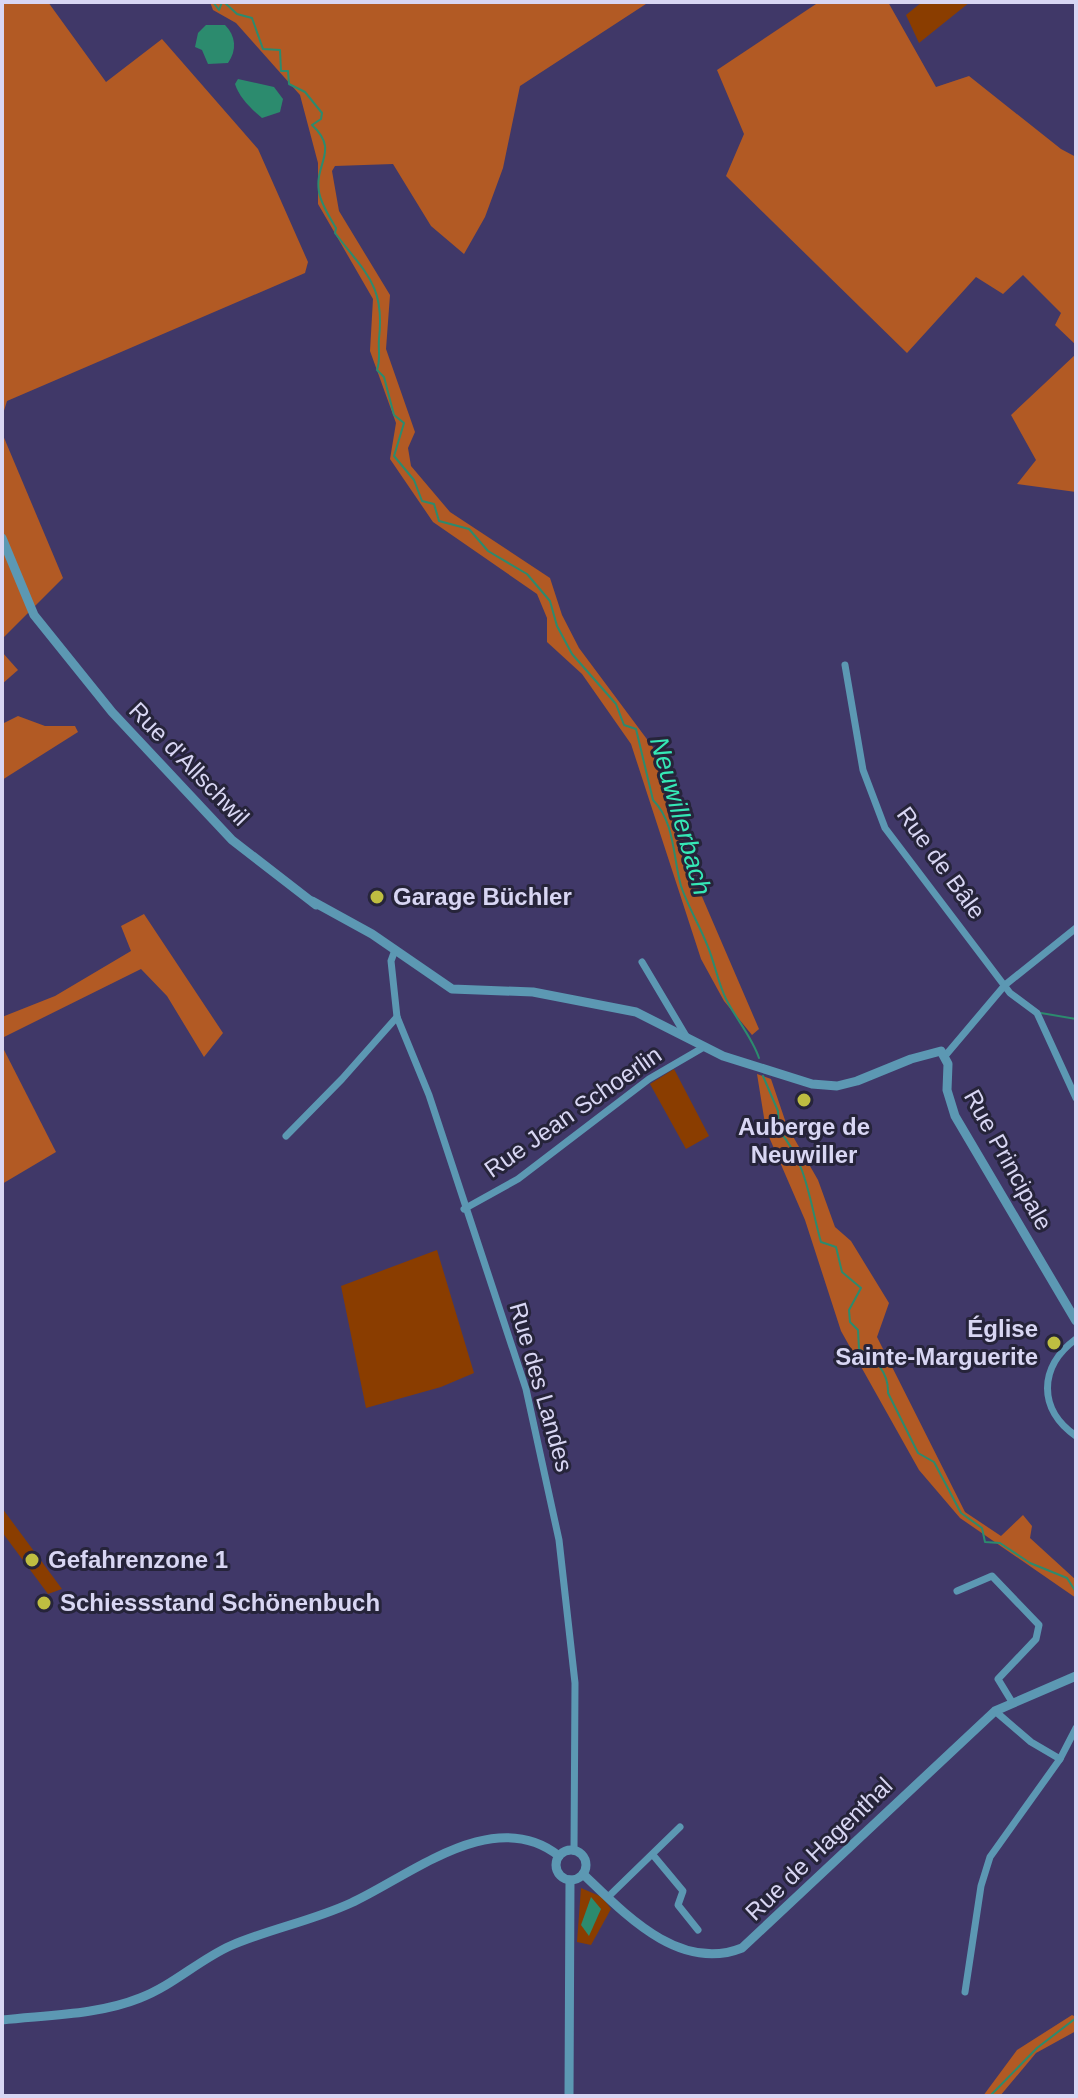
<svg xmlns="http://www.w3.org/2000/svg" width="1078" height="2098" viewBox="0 0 1078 2098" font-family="Helvetica,sans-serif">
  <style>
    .green { fill: #8a3d00 }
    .forest { fill: #b25a24 }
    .water { fill: #2c8b6e }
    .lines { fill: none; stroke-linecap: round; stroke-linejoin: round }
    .stream { stroke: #2c8b6e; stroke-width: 2 }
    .minor { stroke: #5c98b3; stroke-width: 7 }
    .tertiary { stroke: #5c98b3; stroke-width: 9 }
    .poi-dot { fill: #bfbe41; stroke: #26243a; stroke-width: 3 }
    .labels { text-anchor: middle; stroke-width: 6; stroke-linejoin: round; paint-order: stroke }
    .street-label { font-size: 24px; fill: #d8d6f3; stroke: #26243a }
    .poi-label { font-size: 24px; font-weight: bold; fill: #d8d6f3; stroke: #26243a; text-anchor: start }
    .water-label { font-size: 26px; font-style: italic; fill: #35e8b6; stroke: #26243a }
  </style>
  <rect width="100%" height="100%" fill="#403868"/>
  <g class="green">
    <path d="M922,2H970L919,43L906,15Z"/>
    <path d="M674,1069L709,1136L686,1149L650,1084Z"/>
    <path d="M437,1250L474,1373L441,1387L366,1408L341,1286Z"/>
    <path d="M2,1508L62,1589L48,1594L2,1532Z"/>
    <path d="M581,1888L602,1897L611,1909L591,1945L577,1942Z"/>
  </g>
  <g class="forest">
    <path d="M2,2H48L106,82L162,39L258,149L308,262L305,273L7,401L2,417Z"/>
    <path d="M210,2H649L520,86L503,168L485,217L464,254L431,226L393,164L335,166L332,171L339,211L390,295L386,349L415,432L408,448L411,466L450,512L550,578L562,615L579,648L655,750L700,892L759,1029L752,1035L724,1001L701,959L631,744L582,674L547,642V618L537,594L433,522L390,459L396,423L370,351L373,299L318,204V163L300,95L236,23L213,10Z"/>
    <path d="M819,2H888L936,87L969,76L1061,149L1076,157V345L1055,325L1061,313L1023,275L1003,294L976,277L907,353L726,176L744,134L717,70Z"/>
    <path d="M1076,354V492L1017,484L1036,460L1011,415Z"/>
    <path d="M2,433L63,578L2,639Z"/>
    <path d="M2,652L18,670L2,684Z"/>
    <path d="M18,716L45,726H75L78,732L2,780V724Z"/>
    <path d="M144,914L223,1033L204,1057L167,996L141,969L2,1038V1017L55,996L131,951L121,926Z"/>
    <path d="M2,1046L56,1152L2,1184Z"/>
    <path d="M757,1074L771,1079L787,1126L818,1180L835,1227L851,1241L889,1303L877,1337L965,1512L1001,1536L1023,1515L1032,1526L1030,1538L1076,1580V1598L960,1518L919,1470L841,1331L805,1220L766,1130Z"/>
    <path d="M1072,2015L1076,2017V2031L1036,2053L1000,2096H983L1017,2050Z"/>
  </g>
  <g class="water">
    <path d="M206,25H225C236,36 237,50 228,63L208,64L202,50L195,47L198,33Z"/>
    <path d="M238,79L274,87L283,99L280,112L262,118C251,109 239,97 235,84Z"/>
    <path d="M591,1897L601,1909L589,1936L581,1925Z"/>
  </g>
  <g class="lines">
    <g class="stream">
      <path d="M213,2L219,10L222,2"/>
      <path d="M224,2L237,14L252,18L263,49L280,50L281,71H288L289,84L305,92L322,113L321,119L312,125C340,151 314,163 319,192C321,204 330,218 336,228L335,233C366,274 385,285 379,339C378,351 381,358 377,370L384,377L394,415L404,423L394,456L414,480L422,501L434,504L439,521L469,529L488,551L527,574L550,601L557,626L572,654L616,704L624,725L636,729L653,800C675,822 673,858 681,886C688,907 700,926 708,947C715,964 718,983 726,999C736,1019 752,1037 759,1058"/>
      <path d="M1041,1013L1076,1019"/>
      <path d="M763,1076L778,1111L779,1131C807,1162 810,1204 821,1242L836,1247L842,1272L861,1288L849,1310L850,1322L858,1330L859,1349C875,1358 889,1373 888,1393L918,1453L934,1462L961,1513L982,1528L985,1542L1000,1543L1030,1563L1067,1578L1076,1592"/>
      <path d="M990,2096L1037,2048L1076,2018"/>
    </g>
    <g class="minor">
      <path d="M845,665L863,770L885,828L1010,993L1037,1013L1076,1098"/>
      <path d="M395,950L391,961L397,1017L429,1095L526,1389L559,1540L575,1683L574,1851"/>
      <path d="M642,962L686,1036"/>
      <path d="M945,1056L1005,985L1076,928"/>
      <path d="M286,1136L342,1079L397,1017"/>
      <path d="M464,1209L518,1179L649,1079L704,1047"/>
      <path d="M1076,1339C1038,1367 1038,1410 1076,1436"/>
      <path d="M957,1591L992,1576L1039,1625L1036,1639L998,1679L1012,1702"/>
      <path d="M995,1711L1031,1742L1060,1759"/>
      <path d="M653,1855L683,1891L678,1905L698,1930"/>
      <path d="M608,1897L680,1827"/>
      <path d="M965,1992L981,1886L990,1857L1060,1759L1076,1728"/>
    </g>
    <g class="tertiary">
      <path d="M2,538L34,615L112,712L232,840L316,905"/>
      <path d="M312,901L372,934L452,989L533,992L636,1012L723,1056L812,1084L837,1086L857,1081L911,1059L941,1051L948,1064L947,1090L955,1116L1076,1321"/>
      <circle cx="571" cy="1865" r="15"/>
      <path d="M583,1874C624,1913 679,1973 742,1948L995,1711L1076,1676"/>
      <path d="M2,2020C47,2015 98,2015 140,1998C172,1986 199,1960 230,1946C269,1929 312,1921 351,1903C410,1876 494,1804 559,1856"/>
      <path d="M569,2096L570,1880"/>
    </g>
  </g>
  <g class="poi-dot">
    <circle cx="377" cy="897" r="8"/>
    <circle cx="804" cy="1100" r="8"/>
    <circle cx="1054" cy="1343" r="8"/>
    <circle cx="32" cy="1560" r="8"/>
    <circle cx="44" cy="1603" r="8"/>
  </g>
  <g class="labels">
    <g class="street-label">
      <text transform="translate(189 764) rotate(46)" y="8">Rue d'Allschwil</text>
      <text transform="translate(941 863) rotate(54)" y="8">Rue de Bâle</text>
      <text transform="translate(573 1112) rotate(-35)" y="8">Rue Jean Schoerlin</text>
      <text transform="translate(1008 1160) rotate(61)" y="8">Rue Principale</text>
      <text transform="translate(541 1387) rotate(74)" y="8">Rue des Landes</text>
      <text transform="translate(819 1849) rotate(-44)" y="8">Rue de Hagenthal</text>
    </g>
    <g class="poi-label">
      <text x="393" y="905">Garage Büchler</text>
      <text x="804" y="1135" text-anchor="middle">Auberge de<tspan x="804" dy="28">Neuwiller</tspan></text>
      <text x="1038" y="1337" text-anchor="end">Église<tspan x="1038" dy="28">Sainte-Marguerite</tspan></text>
      <text x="48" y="1568">Gefahrenzone 1</text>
      <text x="60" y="1611">Schiessstand Schönenbuch</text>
    </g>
    <g class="water-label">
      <text transform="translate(681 816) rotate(74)" y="9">Neuwillerbach</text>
    </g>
  </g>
  <rect width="1078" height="2098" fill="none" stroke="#d8d6f3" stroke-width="8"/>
</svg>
